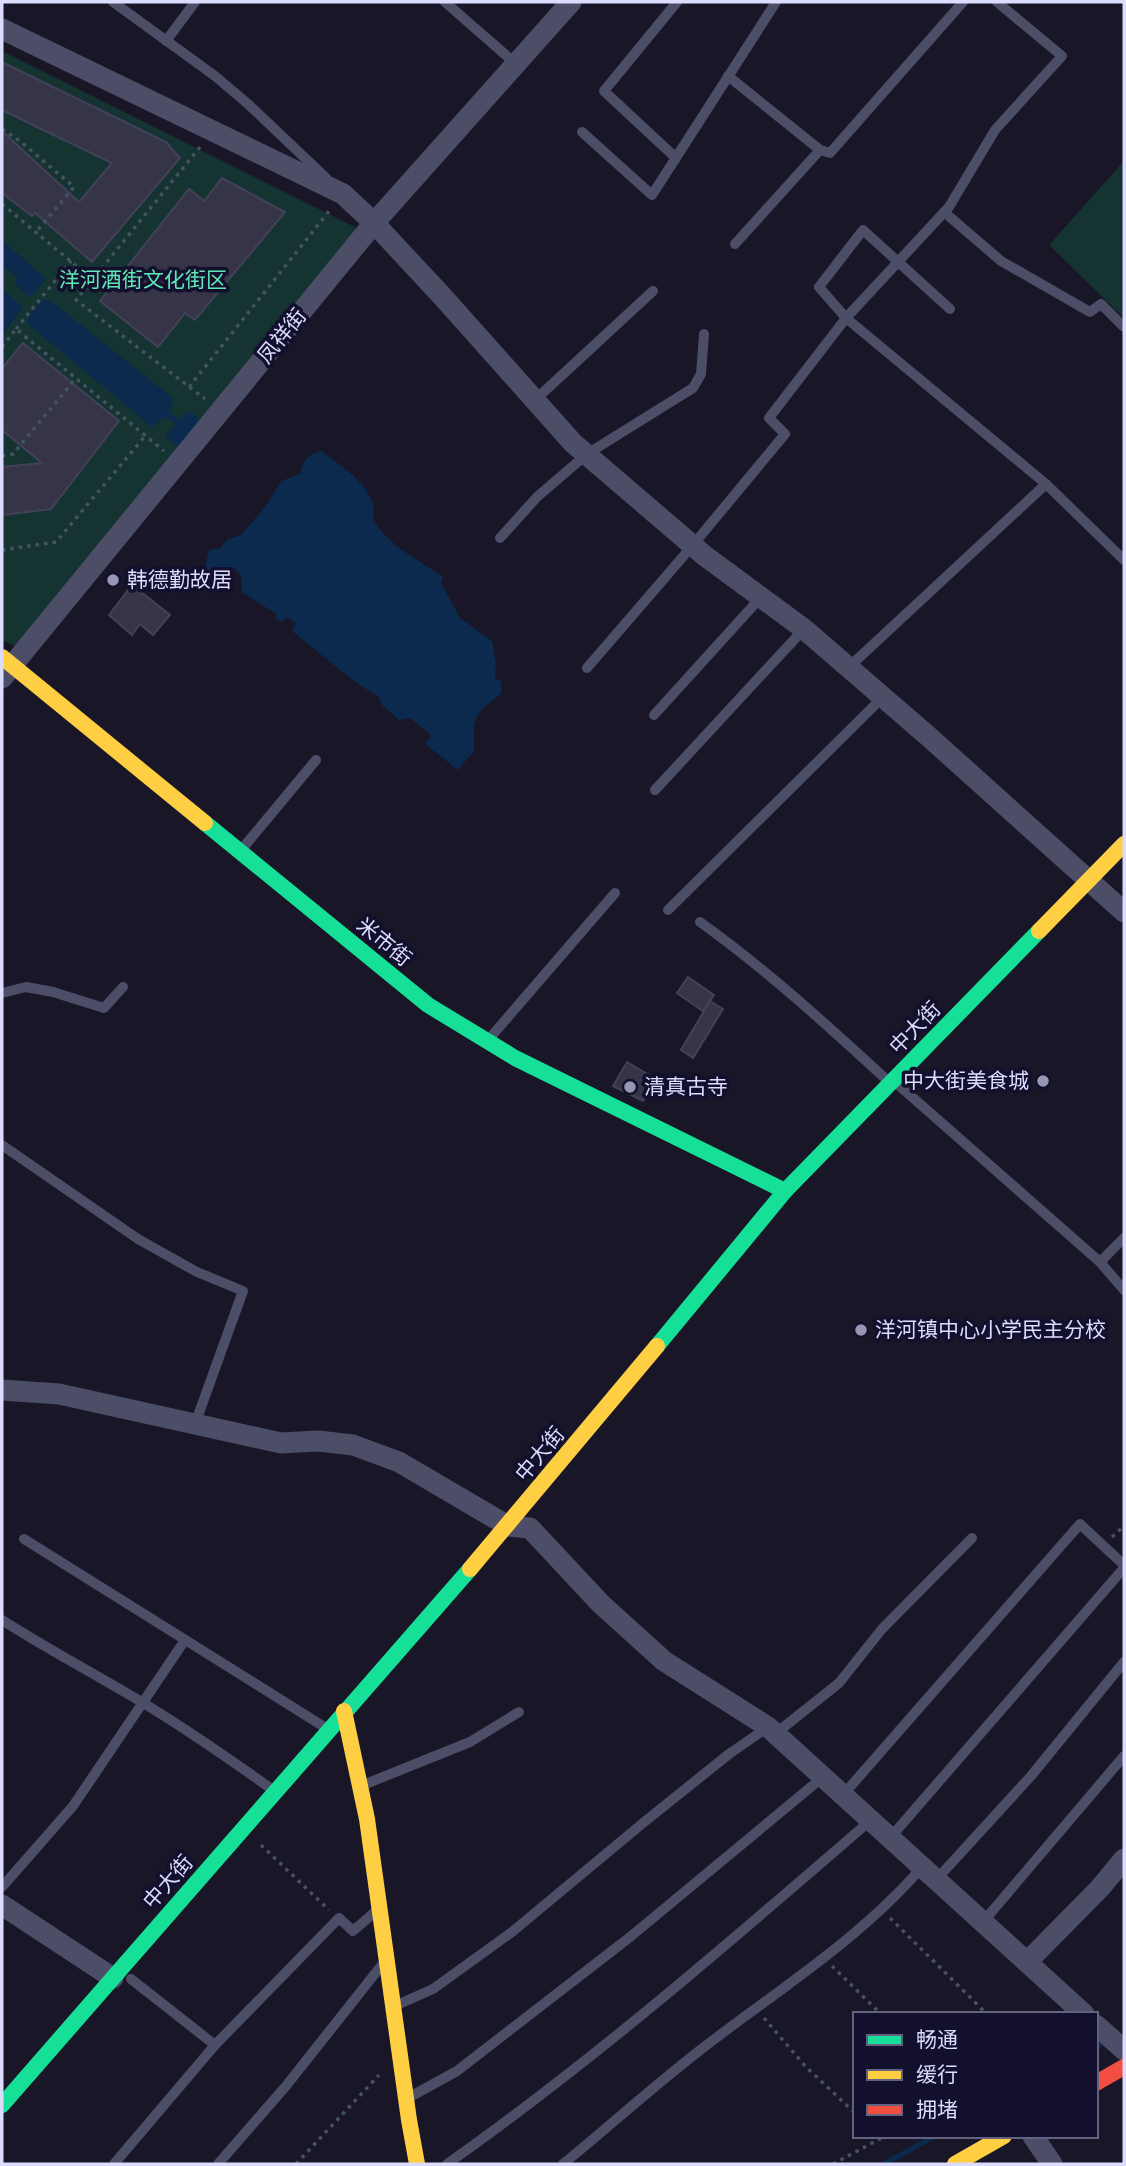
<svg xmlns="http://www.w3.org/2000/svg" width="1126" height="2166" viewBox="0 0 1126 2166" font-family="'Fira Sans','Noto Sans SC',sans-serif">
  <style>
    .green { fill: #143331 }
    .water { fill: #0b2a4e }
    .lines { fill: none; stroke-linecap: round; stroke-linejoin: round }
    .stream { stroke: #0b2a4e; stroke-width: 5 }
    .building { fill: #363548; stroke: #434159; stroke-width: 2 }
    .path { stroke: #435362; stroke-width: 3.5; stroke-dasharray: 3.5 5; stroke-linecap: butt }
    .lane { stroke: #4c4d67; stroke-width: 10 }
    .street { stroke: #4c4d67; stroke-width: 21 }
    .fast { stroke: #16e098; stroke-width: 16 }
    .slow { stroke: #ffcf43; stroke-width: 16 }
    .jam { stroke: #f24e42; stroke-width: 16 }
    .poi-dot { fill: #9797b3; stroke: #12102d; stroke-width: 2.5 }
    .labels { text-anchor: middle; stroke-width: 7; stroke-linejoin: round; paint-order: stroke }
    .park-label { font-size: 21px; fill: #61e7b6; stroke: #12102d }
    .street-label { font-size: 21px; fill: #dcdcff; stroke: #12102d }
    .poi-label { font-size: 21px; fill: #dcdcff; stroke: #12102d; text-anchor: start }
  </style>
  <rect width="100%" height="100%" fill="#181627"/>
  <g class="green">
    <path d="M2,51L367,233L27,652L2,640Z"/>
    <path d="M1124,161V318L1049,245Z"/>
  </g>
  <g class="water">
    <path d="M2,240L46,279L30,297L14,283L18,278L2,265Z"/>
    <path d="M6,292L23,307L2,336V297Z"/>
    <path d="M43,300L51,301L174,399L169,412L179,420L188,411L206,424L183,452L165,437L176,424L165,417L152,427L27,323L30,314Z"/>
    <path d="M321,451C339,464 363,479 372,501C375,507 372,516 375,522C389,546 421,561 443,577L441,583L460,618L492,641L496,663L495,678L501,681V694L483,708L477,716L474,726V751L458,770L425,744L431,735L410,718L399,720L382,705L379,697L355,682L292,631L296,623L287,617L281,622L275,619L276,614L242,592L241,576L235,568L219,575L210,572L205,567L209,550L220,548L228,539L241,535L265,507L281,481L300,474C304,460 307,455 321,451Z"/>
  </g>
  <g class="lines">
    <g class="stream">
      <path d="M1096,2047L1106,2042"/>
      <path d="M884,2164L935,2136"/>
    </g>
  </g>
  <g class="building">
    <path d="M2,62L166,142L180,158L92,262L35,213L32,216L2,193V131L79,202L112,163L2,110Z"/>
    <path d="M222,178L285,212L195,320L185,313L158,347L100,301L189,189L204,201Z"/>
    <path d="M23,343L119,421L51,509L2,515V467L42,463L2,430V368Z"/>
    <path d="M132,585L170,615L153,635L140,624L132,635L109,615Z"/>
    <path d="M688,977L714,995L703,1011L677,993Z"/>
    <path d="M710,1001L723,1009L693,1058L681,1050Z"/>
    <path d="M627,1062L656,1079L643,1101L613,1086Z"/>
  </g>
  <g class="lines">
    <g class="path">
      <path d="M2,129L20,141L74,187L36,232"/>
      <path d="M200,147L76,300L205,399"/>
      <path d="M2,204L93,280"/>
      <path d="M16,329L71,261"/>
      <path d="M2,347L16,329L164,451"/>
      <path d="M189,387L330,210"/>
      <path d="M2,456L13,454L76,378"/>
      <path d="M2,550L56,542L146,435"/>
      <path d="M1112,1537L1124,1526"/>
      <path d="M261,1845L329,1910"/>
      <path d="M890,1918L987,2014"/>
      <path d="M832,1966L881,2014"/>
      <path d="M764,2018L806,2067L855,2113"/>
      <path d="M296,2164L379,2075"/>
      <path d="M833,2164L885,2136"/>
    </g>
    <g class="lane">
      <path d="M113,2L215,76L248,104L326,178"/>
      <path d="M445,2L516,64"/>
      <path d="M166,41L195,2"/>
      <path d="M728,76L820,150L830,153L963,2"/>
      <path d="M582,132L652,195L776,2"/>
      <path d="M676,158L604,91L677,2"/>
      <path d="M944,212L1001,261L1090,312L1101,304L1124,327"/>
      <path d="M735,244L820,150"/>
      <path d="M950,309L863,230L819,287L846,318L1046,484L1124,560"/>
      <path d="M535,400L653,291"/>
      <path d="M500,538L537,497L587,454L693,388L701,374L704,334"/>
      <path d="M849,667L1046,484"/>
      <path d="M587,668L693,545L785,434L769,418L846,318L949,207L995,130L1062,56L997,2"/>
      <path d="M654,715L761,597"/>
      <path d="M655,790L804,629"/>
      <path d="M242,849L316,760"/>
      <path d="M668,910L883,697"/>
      <path d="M700,922C767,970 827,1025 888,1081"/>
      <path d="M2,993L26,987L53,992L104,1008L123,987"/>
      <path d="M489,1039L615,893"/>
      <path d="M895,1082L1100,1262L1124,1290"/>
      <path d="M2,1145L138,1239L197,1272L243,1291L195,1424"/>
      <path d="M1100,1262L1124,1238"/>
      <path d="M24,1539L326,1728"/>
      <path d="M2,1620C49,1650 97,1675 145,1704C189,1731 231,1760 273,1790"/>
      <path d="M775,1734L839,1683L882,1629L972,1538"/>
      <path d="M363,1785L470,1742L519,1712"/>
      <path d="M843,1795L1080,1524L1124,1565"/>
      <path d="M890,1838L1124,1568"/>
      <path d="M936,1880L1031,1776L1124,1662"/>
      <path d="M2,1887L73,1806L185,1640"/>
      <path d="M983,1922L1124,1756"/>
      <path d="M131,1979L215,2045"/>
      <path d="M397,2005L433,1989L512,1932L643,1823L729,1754L768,1727"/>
      <path d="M408,2098L457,2071L630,1937L823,1777"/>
      <path d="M114,2164L215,2045L339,1918L353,1931L376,1911"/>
      <path d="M218,2164L286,2086L381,1966"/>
      <path d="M447,2164C596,2059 733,1939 871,1820"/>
      <path d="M563,2164C611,2125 658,2082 708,2044C780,1989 863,1936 922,1867"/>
    </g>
    <g class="street">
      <path d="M2,29L343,194L374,223L442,296L573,443L705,556L804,629L928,736L1124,912"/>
      <path d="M2,678L374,223L571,2"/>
      <path d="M2,1390L59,1394L281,1443L318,1441L353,1445L399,1462L508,1526L530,1528L601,1604L664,1661L768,1727L1084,2014"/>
      <path d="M2,1905L113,1978"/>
      <path d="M1027,1962L1100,1888L1124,1859"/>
      <path d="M1096,2025L1124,2050"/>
      <path d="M1033,2136L1052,2164"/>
    </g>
    <g class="fast">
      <path d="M205,823L428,1005L515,1058L785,1191"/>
      <path d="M657,1346L785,1191L1039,931"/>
      <path d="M2,2105L470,1569"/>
    </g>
    <g class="slow">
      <path d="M2,657L205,823"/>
      <path d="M1039,931L1124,844"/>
      <path d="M470,1569L657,1346"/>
      <path d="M344,1711L367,1819L409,2120L417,2164"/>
      <path d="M955,2164L1004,2136"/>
    </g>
    <path class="jam" d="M1096,2083L1124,2067"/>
  </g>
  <g class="poi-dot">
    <circle cx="113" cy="580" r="7"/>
    <circle cx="1043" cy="1081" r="7"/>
    <circle cx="630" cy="1087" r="7"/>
    <circle cx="861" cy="1330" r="7"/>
  </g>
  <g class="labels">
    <g class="park-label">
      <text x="143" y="287">洋河酒街文化街区</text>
    </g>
    <g class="street-label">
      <text transform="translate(282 336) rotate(-51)" y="7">凤祥街</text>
      <text transform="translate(384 942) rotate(39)" y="7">米市街</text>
      <text transform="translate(915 1028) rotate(-46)" y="7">中大街</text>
      <text transform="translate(540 1454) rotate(-50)" y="7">中大街</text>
      <text transform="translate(168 1882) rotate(-49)" y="7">中大街</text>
    </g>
    <g class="poi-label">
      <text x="127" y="587">韩德勤故居</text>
      <text x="1029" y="1088" text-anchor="end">中大街美食城</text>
      <text x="644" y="1094">清真古寺</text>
      <text x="875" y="1337">洋河镇中心小学民主分校</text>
    </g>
  </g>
  <rect width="1126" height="2166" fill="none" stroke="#dcdcff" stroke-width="7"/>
  <rect x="853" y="2012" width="245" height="126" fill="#12102d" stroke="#636281" stroke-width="2"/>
  <rect x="867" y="2035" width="35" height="10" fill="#16e098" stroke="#636281" stroke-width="2"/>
  <text x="916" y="2047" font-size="21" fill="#dcdcff">畅通</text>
  <rect x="867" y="2070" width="35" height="10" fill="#ffcf43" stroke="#636281" stroke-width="2"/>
  <text x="916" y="2082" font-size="21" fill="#dcdcff">缓行</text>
  <rect x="867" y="2105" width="35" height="10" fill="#f24e42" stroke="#636281" stroke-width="2"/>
  <text x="916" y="2117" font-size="21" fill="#dcdcff">拥堵</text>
</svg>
